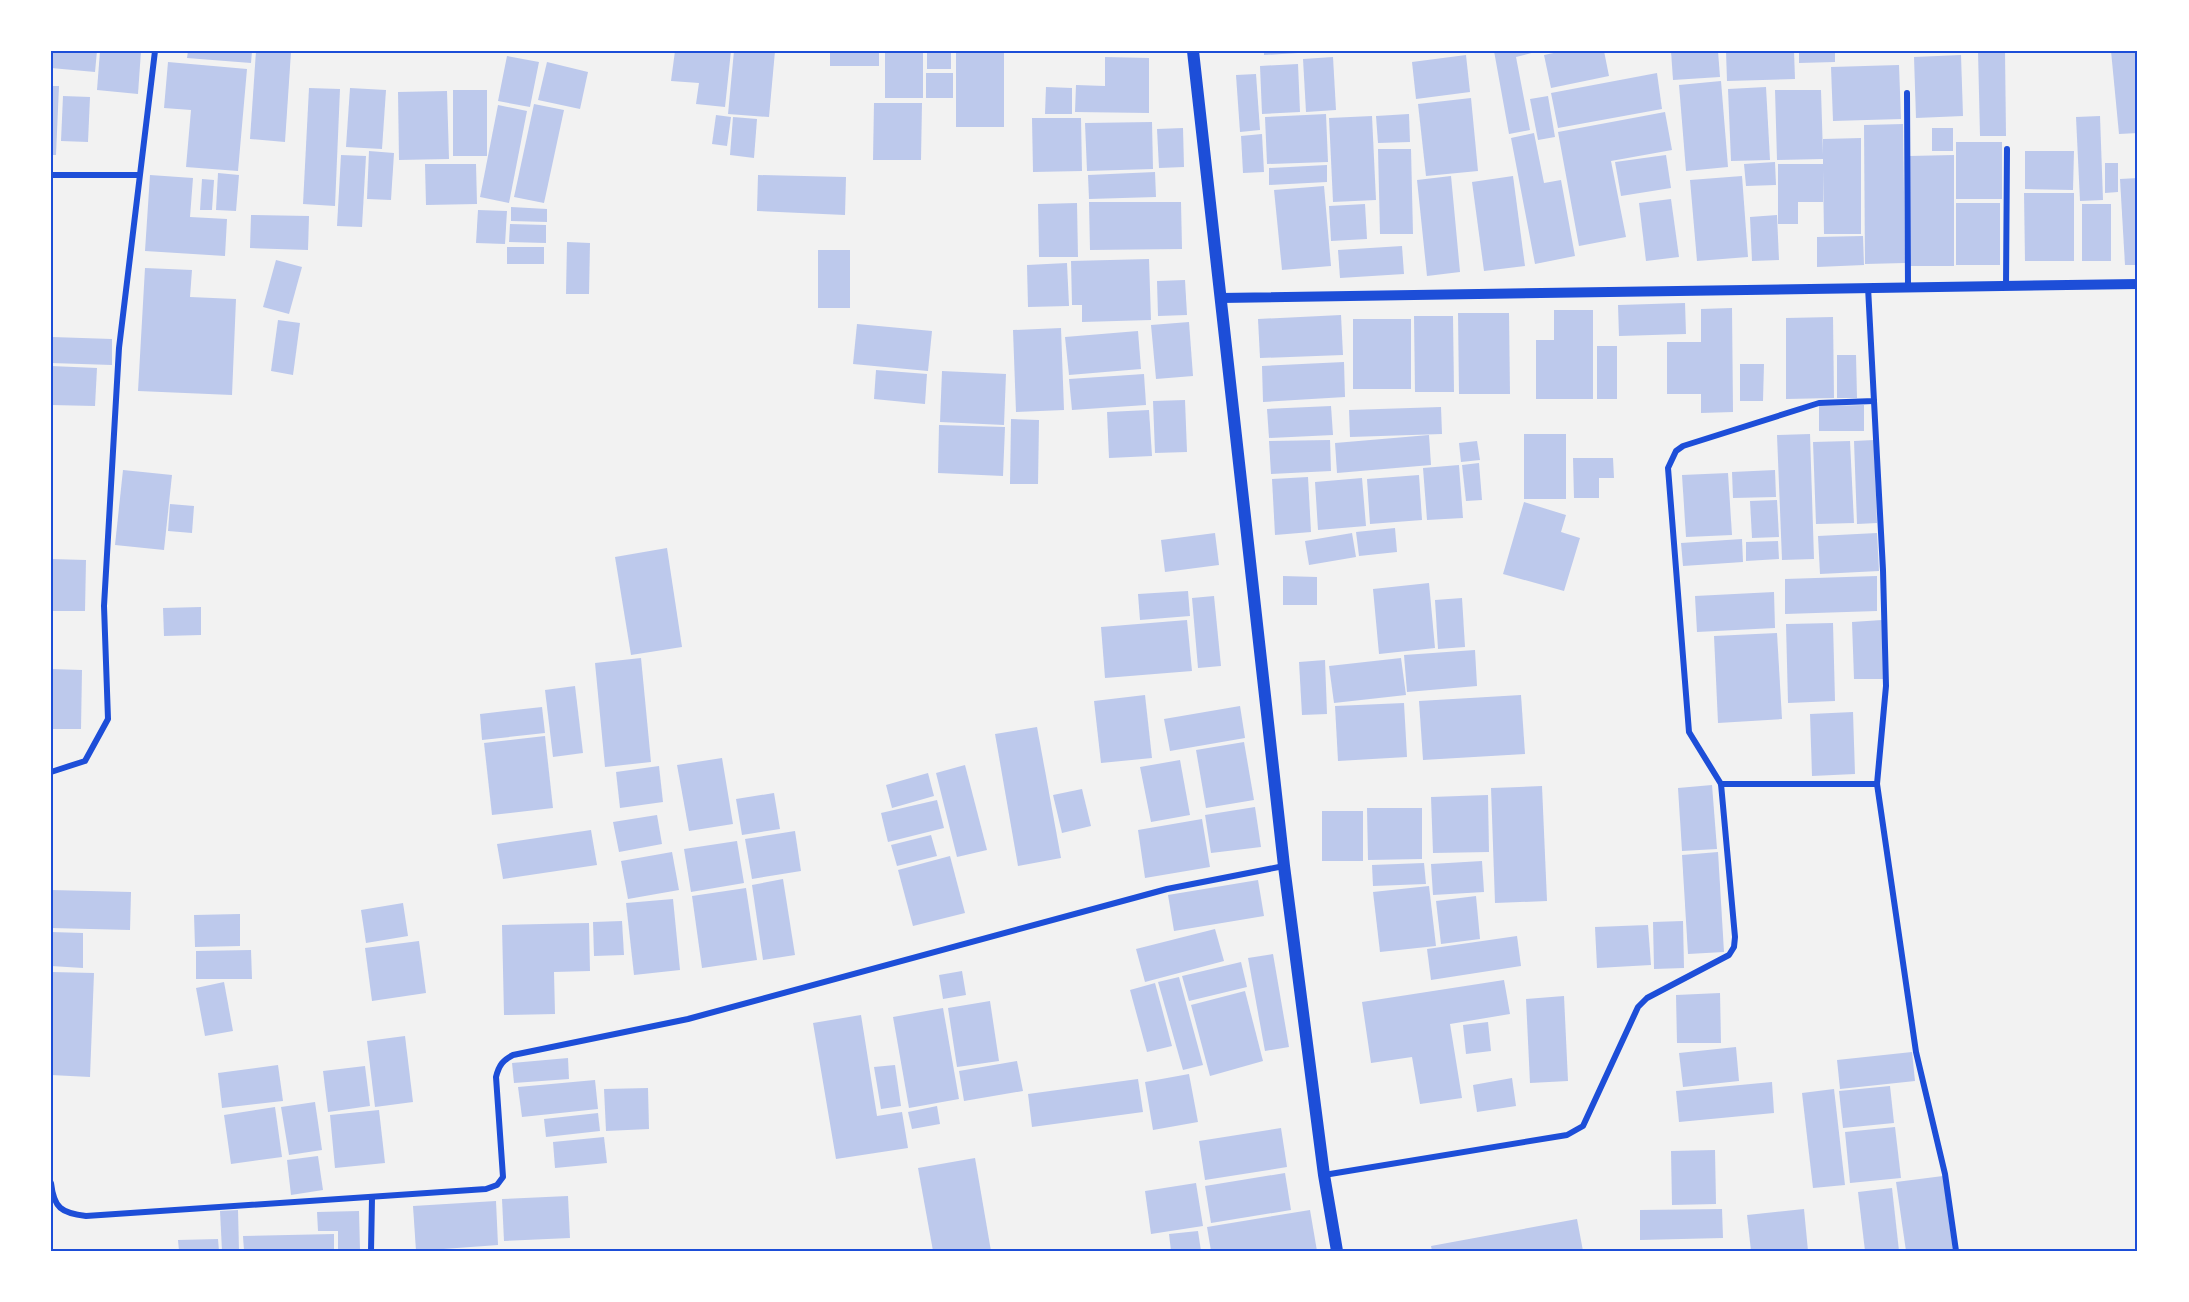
<svg xmlns="http://www.w3.org/2000/svg" width="2189" height="1302" viewBox="0 0 2189 1302" font-family="'Alegreya Sans',sans-serif">
  <style>
    .building { fill: #bdc9ec }
    .lines { fill: none; stroke-linecap: round; stroke-linejoin: round }
    .minor { stroke: #1d4ed8; stroke-width: 6 }
    .tertiary { stroke: #1d4ed8; stroke-width: 10 }
    .secondary { stroke: #1d4ed8; stroke-width: 12 }
    .neatline { fill: none; stroke: #1d4ed8; stroke-width: 2 }
  </style>
  <rect width="100%" height="100%" fill="#f2f2f2"/>
  <g class="building">
    <path d="M51,51H97L95,72L51,68Z"/>
    <path d="M100,51H141L138,94L97,90Z"/>
    <path d="M188,51H252L251,63L187,58Z"/>
    <path d="M256,51L291,52L285,142L250,139Z"/>
    <path d="M675,51H731L725,107L696,104L699,83L671,81Z"/>
    <path d="M734,51H775L769,117L728,114Z"/>
    <rect x="830" y="51" width="49" height="15"/>
    <rect x="885" y="51" width="38" height="47"/>
    <rect x="927" y="51" width="24" height="18"/>
    <rect x="956" y="51" width="48" height="76"/>
    <path d="M1264,51H1298V53L1264,55Z"/>
    <path d="M1494,51H1539L1516,57L1530,130L1509,134Z"/>
    <path d="M1563,51H1604L1609,76L1551,88L1544,55Z"/>
    <path d="M1671,51H1718L1720,77L1673,80Z"/>
    <path d="M1726,51H1794L1795,79L1727,81Z"/>
    <path d="M1799,51H1835V62L1799,63Z"/>
    <path d="M1978,51H2005L2006,136H1980Z"/>
    <path d="M2111,51H2138V133L2119,134Z"/>
    <path d="M1466,55L1470,92L1416,99L1412,62Z"/>
    <path d="M1961,55L1963,116L1916,118L1914,57Z"/>
    <path d="M507,56L539,62L530,107L498,101Z"/>
    <path d="M1105,57L1149,58V113L1075,112L1076,85L1105,86Z"/>
    <path d="M1333,57L1336,110L1306,112L1303,59Z"/>
    <path d="M168,62L247,69L238,171L186,167L191,110L164,108Z"/>
    <path d="M547,62L588,72L580,109L538,100Z"/>
    <path d="M1298,64L1300,112L1262,114L1260,66Z"/>
    <path d="M1899,65L1901,119L1833,121L1831,67Z"/>
    <rect x="926" y="73" width="27" height="25"/>
    <path d="M1657,73L1662,109L1558,128L1551,93Z"/>
    <path d="M1256,74L1260,130L1240,132L1236,75Z"/>
    <path d="M1721,81L1728,167L1686,171L1679,85Z"/>
    <path d="M51,86H59L56,155H51Z"/>
    <path d="M1046,87L1072,88V114H1045Z"/>
    <path d="M1766,87L1770,160L1731,161L1728,89Z"/>
    <path d="M309,88L340,89L335,206L303,204Z"/>
    <path d="M350,88L386,90L382,149L346,147Z"/>
    <rect x="453" y="90" width="34" height="66"/>
    <path d="M1775,90H1821L1823,155V139L1861,138V234H1824L1823,170V202H1798V224H1778V164H1823V159L1777,160Z"/>
    <path d="M447,91L449,159L399,160L398,92Z"/>
    <path d="M63,96L90,97L88,142L61,141Z"/>
    <path d="M1548,96L1555,137L1538,140L1530,99Z"/>
    <path d="M1471,98L1478,171L1426,176L1418,104Z"/>
    <path d="M874,103H922L921,160H873Z"/>
    <path d="M534,104L564,110L544,203L514,197Z"/>
    <path d="M498,105L527,111L509,203L480,197Z"/>
    <path d="M1665,112L1672,150L1611,161L1626,237L1579,246L1558,132Z"/>
    <path d="M1326,114L1328,162L1267,164L1265,117Z"/>
    <path d="M1409,114L1410,142L1378,143L1376,116Z"/>
    <path d="M716,115L731,117L727,146L712,144Z"/>
    <path d="M1372,116L1376,200L1333,202L1329,118Z"/>
    <path d="M2100,116L2103,200L2080,201L2076,117Z"/>
    <path d="M733,117L757,119L754,158L730,155Z"/>
    <path d="M1032,118H1081L1082,171L1033,172Z"/>
    <path d="M1152,122L1153,169L1087,171L1085,123Z"/>
    <path d="M1903,124L1905,263L1865,264L1864,125Z"/>
    <path d="M1183,128L1184,167L1159,168L1157,129Z"/>
    <rect x="1932" y="128" width="21" height="23"/>
    <path d="M1534,133L1544,183L1561,180L1575,256L1535,264L1511,138Z"/>
    <path d="M1262,134L1264,172L1243,173L1241,136Z"/>
    <rect x="1956" y="142" width="46" height="57"/>
    <path d="M1378,149H1411L1413,234H1380Z"/>
    <path d="M369,151L394,153L391,200L367,199Z"/>
    <path d="M2025,151H2074L2073,190L2025,189Z"/>
    <path d="M341,155L366,156L362,227L337,226Z"/>
    <path d="M1666,155L1671,188L1621,196L1615,162Z"/>
    <path d="M1954,155V266H1910L1909,156Z"/>
    <path d="M1775,162L1776,185L1746,186L1744,164Z"/>
    <path d="M2105,163H2118V192L2105,193Z"/>
    <path d="M425,164H476L477,204L426,205Z"/>
    <path d="M1327,165V182L1269,185V168Z"/>
    <path d="M1155,172L1156,197L1089,199L1088,175Z"/>
    <path d="M218,173L239,175L236,211L216,210Z"/>
    <path d="M150,175L193,178L190,217L227,219L225,256L145,251Z"/>
    <path d="M758,175L846,177L845,215L757,211Z"/>
    <path d="M1451,176L1460,272L1427,276L1417,180Z"/>
    <path d="M1513,176L1525,266L1484,271L1472,182Z"/>
    <path d="M1742,176L1748,257L1697,261L1690,180Z"/>
    <path d="M2138,178V265H2125L2120,179Z"/>
    <path d="M202,179L214,180L212,210H200Z"/>
    <path d="M1324,186L1331,266L1282,270L1274,190Z"/>
    <path d="M2024,193H2074V261H2025Z"/>
    <path d="M1671,199L1679,257L1646,261L1639,203Z"/>
    <path d="M1089,202H1181L1182,249L1090,250Z"/>
    <path d="M1077,203L1078,257H1039L1038,204Z"/>
    <rect x="1956" y="203" width="44" height="62"/>
    <path d="M1365,204L1367,239L1331,241L1329,206Z"/>
    <rect x="2082" y="204" width="29" height="57"/>
    <path d="M511,207L547,209V222L511,221Z"/>
    <path d="M478,210L507,211L505,244L476,243Z"/>
    <path d="M251,215L309,216L308,250L250,248Z"/>
    <path d="M1777,215L1779,260L1752,261L1750,217Z"/>
    <path d="M510,224L546,225V243L509,242Z"/>
    <path d="M1863,236L1864,265L1817,267V237Z"/>
    <path d="M567,242L590,243L589,294H566Z"/>
    <path d="M1402,246L1404,274L1340,278L1338,250Z"/>
    <rect x="507" y="247" width="37" height="17"/>
    <rect x="818" y="250" width="32" height="58"/>
    <path d="M1149,259L1151,320L1082,322V305H1072L1071,261Z"/>
    <path d="M276,260L302,267L289,314L263,307Z"/>
    <path d="M1067,263L1069,306L1028,307L1027,265Z"/>
    <path d="M145,268L192,270L190,297L236,299L232,395L138,391Z"/>
    <path d="M1185,280L1187,315L1158,316L1157,281Z"/>
    <path d="M1685,303L1686,334L1619,336L1618,305Z"/>
    <path d="M1732,308L1733,412L1701,413V394H1667V342H1701V309Z"/>
    <path d="M1554,310H1593V399H1536V340H1554Z"/>
    <path d="M1458,313H1509L1510,394H1459Z"/>
    <path d="M1341,315L1343,355L1260,358L1258,319Z"/>
    <path d="M1414,316H1453L1454,392H1415Z"/>
    <path d="M1833,317L1834,398L1786,399V318Z"/>
    <rect x="1353" y="319" width="58" height="70"/>
    <path d="M278,320L300,323L293,375L271,371Z"/>
    <path d="M1189,322L1193,376L1156,379L1151,325Z"/>
    <path d="M857,324L932,331L928,371L853,364Z"/>
    <path d="M1061,328L1064,410L1016,412L1013,330Z"/>
    <path d="M1138,331L1141,369L1069,375L1065,337Z"/>
    <path d="M52,337L112,339V365L51,363Z"/>
    <rect x="1597" y="346" width="20" height="53"/>
    <path d="M1837,355H1856L1857,398H1837Z"/>
    <path d="M1344,362L1345,397L1263,402L1262,366Z"/>
    <path d="M1740,364H1764L1763,401H1740Z"/>
    <path d="M51,366L97,368L95,406L51,405Z"/>
    <path d="M876,370L927,374L925,404L874,399Z"/>
    <path d="M942,371L1006,374L1004,425L940,422Z"/>
    <path d="M1144,374L1146,405L1072,410L1069,379Z"/>
    <path d="M1185,400L1187,452L1155,453L1153,401Z"/>
    <path d="M1864,405V431H1819V406Z"/>
    <path d="M1331,406L1333,435L1269,438L1267,409Z"/>
    <path d="M1441,407L1442,434L1350,437L1349,410Z"/>
    <path d="M1149,410L1152,456L1109,458L1107,412Z"/>
    <path d="M1011,419L1039,420L1038,484H1010Z"/>
    <path d="M939,425L1005,427L1003,476L938,473Z"/>
    <rect x="1524" y="434" width="42" height="65"/>
    <path d="M1810,434L1814,559L1782,560L1777,435Z"/>
    <path d="M1429,435L1431,465L1337,473L1335,443Z"/>
    <path d="M1330,440L1331,471L1271,474L1269,441Z"/>
    <path d="M1874,440L1877,523L1857,524L1854,441Z"/>
    <path d="M1477,441L1480,460L1461,462L1459,443Z"/>
    <path d="M1850,441L1854,523L1816,524L1813,442Z"/>
    <path d="M1573,458H1613L1614,478H1599V498H1574Z"/>
    <path d="M1479,463L1482,500L1466,501L1462,465Z"/>
    <path d="M1459,465L1463,518L1427,520L1423,468Z"/>
    <path d="M123,470L172,475L164,550L115,545Z"/>
    <path d="M1775,470L1776,497L1733,498L1732,472Z"/>
    <path d="M1728,473L1732,535L1686,537L1682,475Z"/>
    <path d="M1419,475L1422,520L1370,524L1367,479Z"/>
    <path d="M1308,477L1311,532L1275,535L1272,479Z"/>
    <path d="M1362,478L1366,526L1318,530L1315,482Z"/>
    <path d="M1777,500L1779,537L1752,538L1750,501Z"/>
    <path d="M1524,502L1566,515L1561,532L1580,538L1564,591L1503,574Z"/>
    <path d="M170,504L194,506L192,533L168,531Z"/>
    <path d="M1395,528L1397,552L1359,556L1356,532Z"/>
    <path d="M1215,533L1219,565L1165,572L1161,540Z"/>
    <path d="M1352,533L1356,557L1309,565L1305,541Z"/>
    <path d="M1877,533L1879,571L1820,574L1818,536Z"/>
    <path d="M1742,539L1743,562L1683,566L1681,543Z"/>
    <path d="M1778,541L1779,559L1746,561V542Z"/>
    <path d="M667,548L682,647L631,655L615,557Z"/>
    <path d="M51,559L86,560L85,611H51Z"/>
    <path d="M1283,576L1317,577V605H1283Z"/>
    <path d="M1877,576V611L1785,614V579Z"/>
    <path d="M1429,583L1435,648L1379,654L1373,589Z"/>
    <path d="M1188,591L1190,616L1140,620L1138,594Z"/>
    <path d="M1774,592L1775,628L1697,632L1695,596Z"/>
    <path d="M1214,596L1221,666L1198,668L1192,598Z"/>
    <path d="M1462,598L1465,647L1438,649L1435,600Z"/>
    <path d="M201,607V635L164,636L163,608Z"/>
    <path d="M1187,620L1192,671L1105,678L1101,627Z"/>
    <path d="M1882,620L1883,679H1854L1852,622Z"/>
    <path d="M1833,623L1835,701L1788,703L1786,624Z"/>
    <path d="M1777,633L1782,719L1718,723L1714,636Z"/>
    <path d="M1475,650L1477,686L1407,692L1404,655Z"/>
    <path d="M641,658L651,762L605,767L595,663Z"/>
    <path d="M1401,658L1406,695L1334,703L1329,666Z"/>
    <path d="M1325,660L1327,714L1302,715L1299,662Z"/>
    <path d="M51,669L82,670L81,729H51Z"/>
    <path d="M575,686L583,753L553,757L545,690Z"/>
    <path d="M1145,695L1152,758L1101,763L1094,701Z"/>
    <path d="M1521,695L1525,754L1423,760L1419,701Z"/>
    <path d="M1404,703L1407,757L1338,761L1335,706Z"/>
    <path d="M1240,706L1245,738L1170,751L1164,719Z"/>
    <path d="M542,707L545,733L482,740L480,714Z"/>
    <path d="M1853,712L1855,774L1812,776L1810,714Z"/>
    <path d="M1037,727L1061,858L1018,866L995,734Z"/>
    <path d="M545,736L553,808L492,815L484,743Z"/>
    <path d="M1244,742L1254,800L1206,808L1196,750Z"/>
    <path d="M722,758L733,824L689,831L677,765Z"/>
    <path d="M1180,760L1190,815L1151,822L1140,767Z"/>
    <path d="M965,765L987,850L957,857L936,773Z"/>
    <path d="M659,766L663,802L620,808L616,772Z"/>
    <path d="M928,773L934,796L892,808L886,785Z"/>
    <path d="M1712,785L1717,849L1682,851L1678,788Z"/>
    <path d="M1542,786L1547,901L1495,903L1491,788Z"/>
    <path d="M1082,789L1091,826L1062,833L1053,795Z"/>
    <path d="M774,793L780,829L742,835L736,799Z"/>
    <path d="M1488,795L1489,852L1433,853L1431,797Z"/>
    <path d="M937,800L944,828L888,842L881,813Z"/>
    <path d="M1255,807L1261,847L1211,853L1205,815Z"/>
    <path d="M1367,808H1422V859L1368,860Z"/>
    <rect x="1322" y="811" width="41" height="50"/>
    <path d="M657,815L662,844L619,852L613,822Z"/>
    <path d="M1202,819L1210,867L1145,878L1138,830Z"/>
    <path d="M591,830L597,865L503,879L497,844Z"/>
    <path d="M795,831L801,871L752,879L745,839Z"/>
    <path d="M931,835L937,856L897,866L891,845Z"/>
    <path d="M737,841L744,883L691,892L684,849Z"/>
    <path d="M672,852L679,890L628,899L621,861Z"/>
    <path d="M1718,852L1724,952L1688,954L1682,855Z"/>
    <path d="M950,856L965,913L913,926L898,870Z"/>
    <path d="M1482,861L1484,892L1433,895L1431,864Z"/>
    <path d="M1424,863L1426,884L1373,886L1372,865Z"/>
    <path d="M783,879L795,955L763,960L752,885Z"/>
    <path d="M1258,880L1264,916L1174,931L1168,895Z"/>
    <path d="M1429,886L1436,946L1380,952L1373,892Z"/>
    <path d="M746,888L757,960L702,968L692,896Z"/>
    <path d="M51,890L131,892L130,930L51,928Z"/>
    <path d="M1476,896L1480,939L1441,944L1436,901Z"/>
    <path d="M673,899L680,970L634,975L626,903Z"/>
    <path d="M403,903L408,936L366,943L361,910Z"/>
    <path d="M240,914V946L195,947L194,915Z"/>
    <path d="M622,921L624,955L594,956L593,922Z"/>
    <path d="M1683,921L1684,968L1654,969L1653,922Z"/>
    <path d="M589,923L590,971L554,972L555,1014L504,1015L502,925Z"/>
    <path d="M1648,925L1651,965L1597,968L1595,927Z"/>
    <path d="M1215,929L1224,961L1145,982L1136,949Z"/>
    <path d="M51,932L83,933V968L51,966Z"/>
    <path d="M1517,936L1521,966L1431,980L1427,949Z"/>
    <path d="M419,941L426,993L372,1001L365,948Z"/>
    <path d="M251,950L252,979H196V951Z"/>
    <path d="M1273,954L1289,1047L1265,1051L1248,958Z"/>
    <path d="M1241,962L1247,987L1189,1001L1182,976Z"/>
    <path d="M962,971L966,995L943,999L939,975Z"/>
    <path d="M51,972L94,973L90,1077L51,1075Z"/>
    <path d="M1179,977L1203,1065L1183,1070L1158,982Z"/>
    <path d="M1504,980L1510,1014L1450,1024L1462,1098L1420,1104L1412,1057L1371,1063L1362,1002Z"/>
    <path d="M224,982L233,1031L205,1036L196,988Z"/>
    <path d="M1155,983L1172,1046L1147,1052L1130,990Z"/>
    <path d="M1245,991L1263,1061L1210,1076L1191,1005Z"/>
    <path d="M1720,993L1721,1043H1677L1676,995Z"/>
    <path d="M1564,996L1568,1081L1530,1083L1526,999Z"/>
    <path d="M990,1001L999,1061L957,1067L948,1008Z"/>
    <path d="M943,1008L959,1099L909,1108L893,1017Z"/>
    <path d="M861,1015L877,1116L902,1112L908,1148L836,1159L813,1023Z"/>
    <path d="M1488,1022L1491,1051L1466,1054L1463,1025Z"/>
    <path d="M405,1036L413,1102L375,1107L367,1041Z"/>
    <path d="M1736,1047L1739,1081L1683,1087L1679,1053Z"/>
    <path d="M1912,1052L1915,1081L1840,1089L1837,1060Z"/>
    <path d="M568,1058L569,1079L514,1083L512,1063Z"/>
    <path d="M1017,1061L1023,1091L964,1101L959,1071Z"/>
    <path d="M278,1065L283,1101L222,1108L218,1073Z"/>
    <path d="M895,1065L901,1106L881,1109L874,1067Z"/>
    <path d="M365,1066L370,1106L328,1112L323,1071Z"/>
    <path d="M1189,1074L1198,1122L1153,1130L1145,1082Z"/>
    <path d="M1512,1078L1516,1106L1477,1112L1473,1085Z"/>
    <path d="M1138,1079L1143,1112L1032,1127L1028,1094Z"/>
    <path d="M595,1080L598,1109L522,1117L518,1087Z"/>
    <path d="M1772,1082L1774,1113L1679,1122L1676,1091Z"/>
    <path d="M1890,1086L1894,1123L1843,1128L1839,1091Z"/>
    <path d="M648,1088L649,1129L606,1131L604,1089Z"/>
    <path d="M1834,1089L1845,1185L1813,1188L1802,1093Z"/>
    <path d="M315,1102L322,1150L289,1155L281,1107Z"/>
    <path d="M937,1106L940,1124L912,1129L908,1112Z"/>
    <path d="M275,1107L282,1157L231,1164L224,1115Z"/>
    <path d="M379,1110L385,1163L335,1168L330,1115Z"/>
    <path d="M598,1113L600,1131L546,1137L544,1119Z"/>
    <path d="M1895,1127L1901,1178L1850,1183L1845,1132Z"/>
    <path d="M1281,1128L1287,1167L1205,1180L1199,1141Z"/>
    <path d="M604,1137L607,1163L555,1168L553,1142Z"/>
    <path d="M1715,1150L1716,1204L1672,1205L1671,1151Z"/>
    <path d="M318,1156L323,1190L291,1195L287,1160Z"/>
    <path d="M975,1158L991,1251H933L918,1168Z"/>
    <path d="M1285,1173L1291,1210L1211,1223L1205,1186Z"/>
    <path d="M1943,1176L1953,1251H1906L1896,1182Z"/>
    <path d="M1196,1183L1203,1226L1151,1234L1145,1191Z"/>
    <path d="M1892,1188L1899,1251H1865L1858,1192Z"/>
    <path d="M568,1196L570,1238L504,1241L502,1199Z"/>
    <path d="M496,1201L498,1245L416,1251L413,1206Z"/>
    <path d="M1722,1209L1723,1238L1640,1240V1210Z"/>
    <path d="M1804,1209L1808,1251H1751L1747,1215Z"/>
    <path d="M238,1210L239,1251H222L220,1211Z"/>
    <path d="M1310,1210L1317,1251H1211L1207,1227Z"/>
    <path d="M359,1211L360,1250L338,1251V1231H318L317,1212Z"/>
    <path d="M1577,1219L1583,1251H1432L1431,1246Z"/>
    <path d="M1198,1231L1201,1251H1171L1169,1234Z"/>
    <path d="M334,1234V1251H244L243,1236Z"/>
    <path d="M218,1239L219,1251H179L178,1240Z"/>
  </g>
  <g class="lines">
    <g class="minor">
      <path d="M1907,93L1908,287"/>
      <path d="M51,175H139"/>
      <path d="M2006,287L2007,149"/>
      <path d="M1874,401L1883,570L1886,686L1877,784L1916,1052L1945,1174L1956,1251"/>
      <path d="M51,772L85,761L108,719L104,606L119,348L155,51"/>
      <path d="M1721,784H1877"/>
      <path d="M1324,1175L1567,1135L1583,1126L1638,1007L1647,998L1729,955L1734,947L1735,937L1721,784L1689,732L1668,468L1676,451L1683,446L1819,403L1874,401L1868,287"/>
      <path d="M51,1183C54,1208 61,1213 86,1216L486,1189L497,1185L503,1177L496,1077C499,1065 503,1060 513,1055L688,1019L1167,889L1284,866"/>
      <path d="M371,1251L372,1198"/>
    </g>
    <path class="tertiary" d="M1220,298L2138,284"/>
    <path class="secondary" d="M1193,51L1284,866L1324,1175L1337,1251"/>
  </g>
  <rect width="2189" height="1302" fill="none" stroke="#ffffff" stroke-width="105"/>
  <rect x="52" y="52" width="2084" height="1198" class="neatline"/>
</svg>
